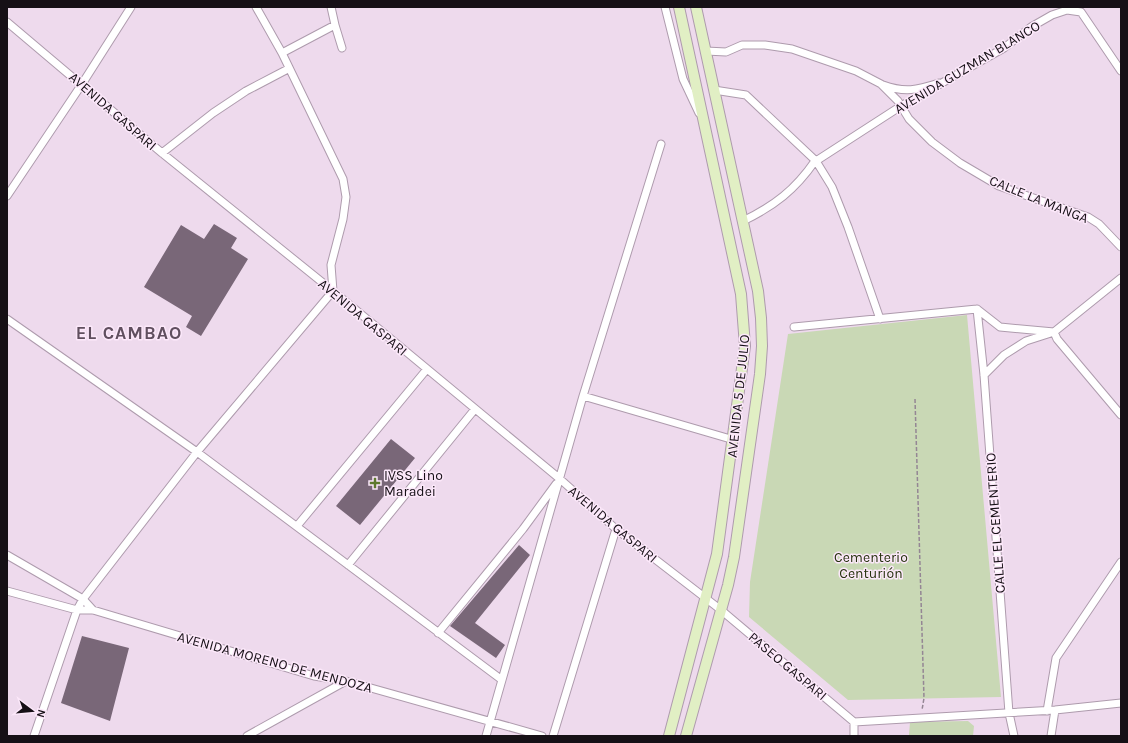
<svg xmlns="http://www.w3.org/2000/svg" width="1128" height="743" font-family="Karla,sans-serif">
<rect width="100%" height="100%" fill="#eedaed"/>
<path fill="#c9d8b5" d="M 967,315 L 1001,697 L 848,700 L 749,617 L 750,582 L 788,334 Z
M 968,721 L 974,726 L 973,736 L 909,735 L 910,722 Z"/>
<path fill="#796778" d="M 214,224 L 237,238 L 231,248 L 248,259 L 201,336 L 186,327 L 192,316 L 144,287 L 181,225 L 204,239 Z
M 391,439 L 415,458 L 360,525 L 336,506 Z
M 519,545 L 530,555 L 475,623 L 505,645 L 496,658 L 450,626 Z
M 82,636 L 129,648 L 110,721 L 61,703 Z"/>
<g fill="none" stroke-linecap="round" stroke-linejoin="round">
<defs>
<path id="street" d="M 665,7 L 683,79 L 699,113
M 7,22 L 162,153 L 333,291 L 560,479 L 616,529 L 721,610 L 854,722
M 335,25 L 342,48
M 706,51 L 726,52 L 742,45 L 765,45 L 792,49 L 856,71 L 881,84 L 898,101 L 909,119 L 932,142 L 960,163 L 999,186 L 1088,217 L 1099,224 L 1121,247
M 282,53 L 335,25 L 331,7
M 883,85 C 905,93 917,90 939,83
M 714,90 L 746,95 L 816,161 L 832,187 L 848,227 L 880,319
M 162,153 L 213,113 L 246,91 L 288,69
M 816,161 L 901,106 L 1004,48 L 1031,27 L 1052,15 L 1067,10 L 1081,12 L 1121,71
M 7,196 L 82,84 L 131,7
M 743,221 C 774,206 795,190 815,161
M 977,309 L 984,375 L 1009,713 L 1014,736
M 7,319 L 197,452 L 502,680
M 794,327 L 977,309 L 1000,327 L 1054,332 L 1057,339 L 1121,415
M 984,375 L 1004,355 L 1026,341 L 1054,332 L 1121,278
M 583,396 L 734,440
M 297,526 L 427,369
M 7,555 L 83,599 L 93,610
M 348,565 L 475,409
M 7,591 L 77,610 L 93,610 L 314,676 L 346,681 L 542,736
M 438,633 L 523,529 L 556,484
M 1047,711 L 1056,658 L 1121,562
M 854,722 L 1055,710 L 1121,703
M 34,736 L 77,610 L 83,599 L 197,452 L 333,291 L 331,265 L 343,219 L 346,197 L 343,179 L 282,53 L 256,7
M 247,736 L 346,681
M 486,736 L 583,396 L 661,144
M 553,736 L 616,529
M 854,736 L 854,722
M 1051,736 L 1055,710"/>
<path id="secondary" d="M 669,736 L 717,554 L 745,346 L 741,294 L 679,7
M 686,736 L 728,585 L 734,557 L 760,374 L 762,346 L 761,318 L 758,291 L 696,7"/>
</defs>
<use href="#street" stroke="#ae9bad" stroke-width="9"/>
<use href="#secondary" stroke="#ae9bad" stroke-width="12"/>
<path stroke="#948694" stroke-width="1.5" stroke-dasharray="4 2" stroke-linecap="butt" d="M 915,399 L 924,698 L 922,710"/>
<use href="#street" stroke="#fff" stroke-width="7"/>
<use href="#secondary" stroke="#e1efc4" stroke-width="10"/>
</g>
<path fill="#5e792d" stroke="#fce8fa" stroke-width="1.5" d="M373 477h4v4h4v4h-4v4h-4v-4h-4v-4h4z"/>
<g text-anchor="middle" stroke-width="3" stroke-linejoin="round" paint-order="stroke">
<g font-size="14" fill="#161016" stroke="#fce8fa">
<text transform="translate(967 67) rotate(-31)" y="5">AVENIDA GUZMAN BLANCO</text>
<text transform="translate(113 111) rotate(41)" y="5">AVENIDA GASPARI</text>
<text transform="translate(1039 199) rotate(22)" y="5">CALLE LA MANGA</text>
<text transform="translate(363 317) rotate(40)" y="5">AVENIDA GASPARI</text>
<text transform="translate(738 396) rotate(-84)" y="5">AVENIDA 5 DE JULIO</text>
<text transform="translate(995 523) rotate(-94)" y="5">CALLE EL CEMENTERIO</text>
<text transform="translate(613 524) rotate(40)" y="5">AVENIDA GASPARI</text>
<text transform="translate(275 662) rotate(15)" y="5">AVENIDA MORENO DE MENDOZA</text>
<text transform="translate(788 666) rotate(40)" y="5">PASEO GASPARI</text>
</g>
<g font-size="14" fill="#161016" stroke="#fce8fa" text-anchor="start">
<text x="384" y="480">IVSS Lino<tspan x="384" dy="16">Maradei</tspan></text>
</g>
<g font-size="14" fill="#25320d" stroke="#fce8fa">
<text x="871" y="562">Cementerio<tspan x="871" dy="16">Centurión</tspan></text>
</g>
<g font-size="18" font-weight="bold" letter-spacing="1" fill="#604f5f" stroke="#fce8fa">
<text x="129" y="339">EL CAMBAO</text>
</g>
</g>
<rect width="1128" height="743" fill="none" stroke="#161016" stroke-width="16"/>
<g transform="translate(32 711) rotate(106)" stroke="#fce8fa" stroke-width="3" paint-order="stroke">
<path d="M0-3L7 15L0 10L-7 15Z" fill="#161016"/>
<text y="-6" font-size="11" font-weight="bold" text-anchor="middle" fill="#161016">N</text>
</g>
</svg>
